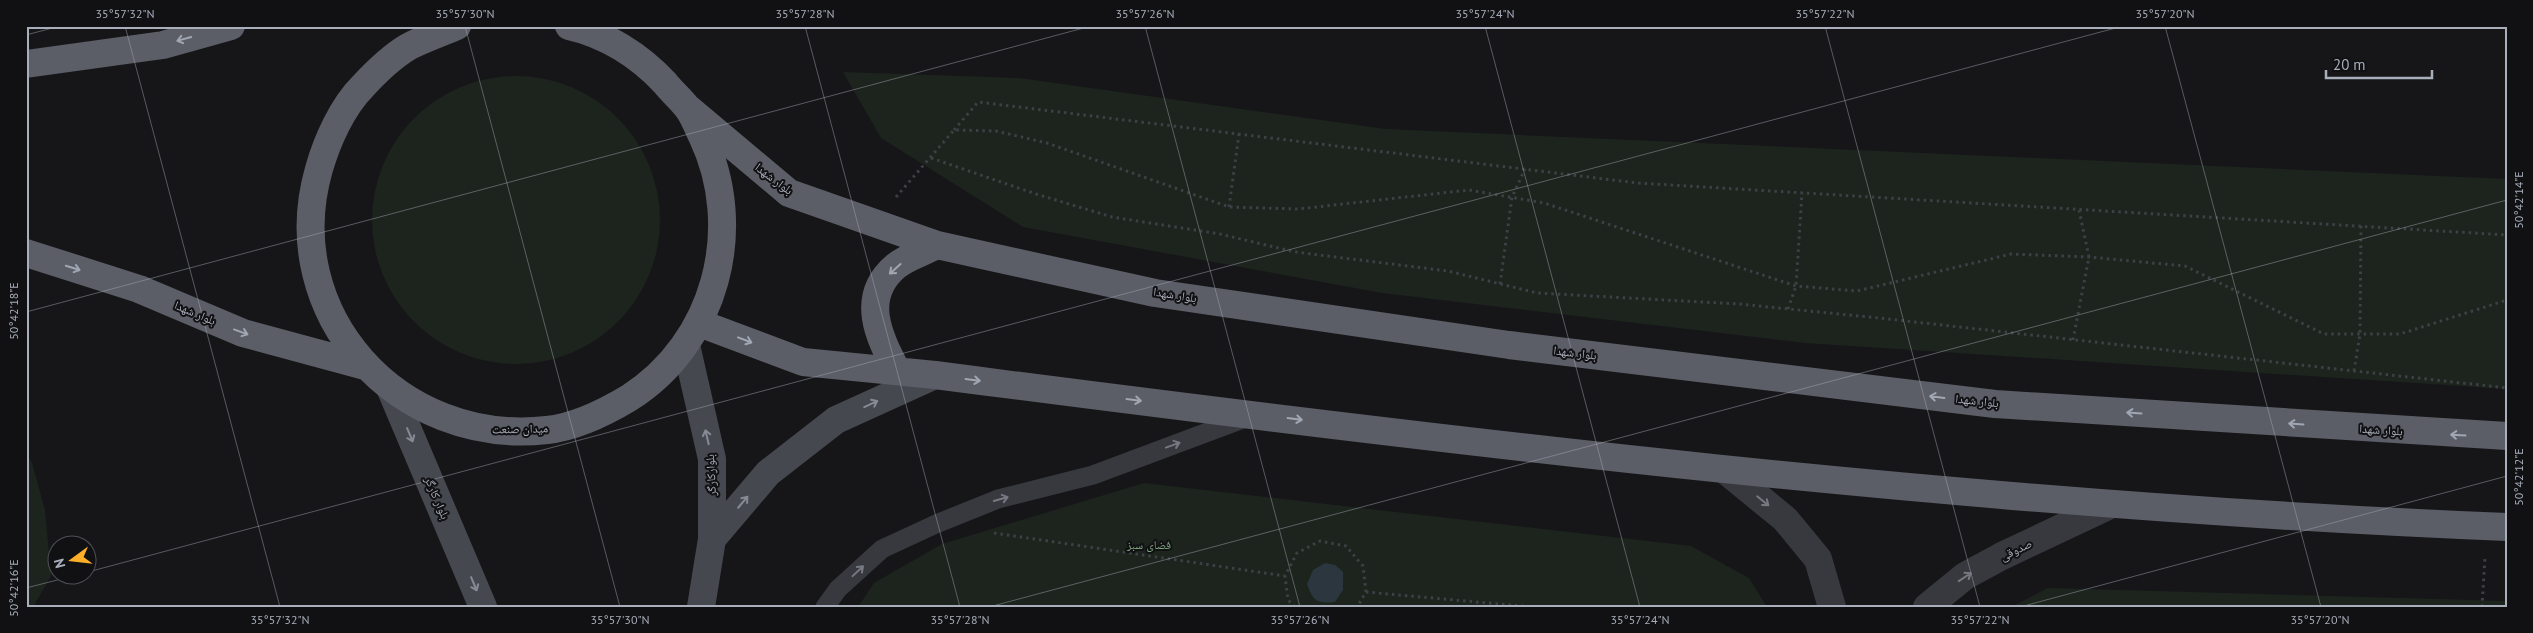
<svg xmlns="http://www.w3.org/2000/svg" width="2533" height="633" font-family="'PT Sans','Noto Naskh Arabic',sans-serif">
<rect width="100%" height="100%" fill="#161619"/>
<path fill="#1c241d" d="M 843,72 L 1019,78 L 1386,129 L 2507,179 L 2507,389 L 1805,343 L 1382,293 L 1023,227 L 881,138 Z
M372 220a144 144 0 1 1 288 0a144 144 0 1 1-288 0Z
M 26,453 L 32,463 L 45,510 L 51,576 L 33,607 L 26,607 Z
M 1144,483 L 1691,546 L 1749,578 L 1767,607 L 858,607 L 874,583 L 942,544 Z
M 2048,588 L 2507,601 L 2507,607 L 2011,607 Z"/>
<path fill="#2b363e" d="M 1325,563 L 1335,565 L 1343,572 L 1343,590 L 1335,602 C 1317,604 1313,601 1307,584 L 1313,570 Z"/>
<g fill="none" stroke-linecap="round" stroke-linejoin="round">
<path stroke="#3d4045" stroke-width="3" stroke-dasharray="2.5 4" stroke-linecap="butt" d="M 954,130 L 978,102 L 1637,183 L 2507,235
M 931,158 L 1036,194 L 1112,217 L 1220,234 L 1295,252 L 1448,271 L 1537,293 L 1739,304 L 1879,318 L 2507,388
M 896,197 L 954,130 L 996,131 L 1047,143 L 1229,207 L 1298,209 L 1469,190 L 1544,203 L 1796,286 L 1857,291 L 2011,254 L 2089,257 L 2185,266 L 2324,334 L 2400,334 L 2507,300
M 1229,207 L 1239,134
M 1500,284 L 1512,197 L 1525,169
M 1788,309 L 1796,286 L 1802,193
M 2073,340 L 2089,257 L 2079,210
M 2354,371 L 2360,334 L 2361,226
M 994,533 L 1285,576
M 1366,592 L 1532,607
M 1295,607 L 1288,600 L 1285,576 L 1297,553 L 1320,541 L 1346,546 L 1363,566 L 1366,592 L 1357,607
M 2482,607 L 2485,557"/>
<path stroke="#37393e" stroke-width="19" d="M 825,607 L 838,589 L 882,549 L 936,524 L 998,499 L 1093,475 L 1248,417"/>
<path stroke="#37393e" stroke-width="28" d="M 1725,470 L 1785,519 L 1818,559 L 1832,607
M 1927,607 L 1965,576 L 2002,556 L 2112,504"/>
<path stroke="#45484e" stroke-width="28" d="M 686,345 L 712,459 L 712,539 L 701,607
M 391,390 L 483,607
M 712,539 L 768,473 L 836,420 L 935,375"/>
<path stroke="#5b5e66" stroke-width="28" d="M 457,26 C 441,33 423,39 408,47 C 393,56 375,73 363,86 C 342,107 327,141 319,169 C 277,314 399,447 547,430 C 576,427 604,413 629,398 C 716,343 746,228 702,136 C 698,128 694,117 689,110 C 682,100 672,92 665,83 C 640,56 606,34 569,26
M 26,64 L 163,45 L 231,26
M 689,109 L 789,193 L 937,245 L 1155,293 L 1509,345 L 1995,404 L 2507,436
M 26,253 L 139,289 L 243,333 L 365,366
M 699,323 L 803,362 L 935,375 C 1457,443 1981,506 2507,527
M 897,371 C 879,337 859,297 896,266 C 907,257 924,252 937,245"/>
</g>
<defs><path id="oneway-shaft" d="M-6 0H5M1.5-3L5.5 0L1.5 3" fill="none" stroke-width="1.6" stroke-linecap="round" stroke-linejoin="round" transform="scale(1.25)"/></defs>
<g stroke="#a0a6b2">
<use href="#oneway-shaft" transform="translate(184 39) rotate(165)"/>
<use href="#oneway-shaft" transform="translate(73 268) rotate(17)"/>
<use href="#oneway-shaft" transform="translate(895 269) rotate(138)"/>
<use href="#oneway-shaft" transform="translate(241 332) rotate(20)"/>
<use href="#oneway-shaft" transform="translate(745 340) rotate(21)"/>
<use href="#oneway-shaft" transform="translate(973 380) rotate(7)"/>
<use href="#oneway-shaft" transform="translate(1937 397) rotate(-173)"/>
<use href="#oneway-shaft" transform="translate(1134 400) rotate(7)"/>
<use href="#oneway-shaft" transform="translate(2134 413) rotate(-176)"/>
<use href="#oneway-shaft" transform="translate(1295 419) rotate(7)"/>
<use href="#oneway-shaft" transform="translate(2296 424) rotate(-176)"/>
<use href="#oneway-shaft" transform="translate(2458 435) rotate(-177)"/>
</g>
<g stroke="#858a94">
<use href="#oneway-shaft" transform="translate(871 404) rotate(-25)"/>
<use href="#oneway-shaft" transform="translate(410 435) rotate(67)"/>
<use href="#oneway-shaft" transform="translate(707 437) rotate(-103)"/>
<use href="#oneway-shaft" transform="translate(743 502) rotate(-50)"/>
<use href="#oneway-shaft" transform="translate(474 584) rotate(67)"/>
</g>
<g stroke="#757982">
<use href="#oneway-shaft" transform="translate(1173 445) rotate(-20)"/>
<use href="#oneway-shaft" transform="translate(1001 499) rotate(-16)"/>
<use href="#oneway-shaft" transform="translate(1763 501) rotate(39)"/>
<use href="#oneway-shaft" transform="translate(858 571) rotate(-43)"/>
<use href="#oneway-shaft" transform="translate(1965 577) rotate(-34)"/>
</g>
<path fill="none" stroke="#a8aeba" stroke-width="1" stroke-opacity="0.45" d="M 125,26 L 280,607M 465,26 L 620,607M 805,26 L 960,607M 1145,26 L 1300,607M 1485,26 L 1640,607M 1825,26 L 1980,607M 2165,26 L 2321,607M 2505,26 L 2507,33M 26,35 L 60,26M 26,312 L 1091,26M 88,572 L 2123,26M 26,588 L 73,576M 989,607 L 2507,200M 2020,607 L 2507,476"/>
<g text-anchor="middle" stroke-width="4" stroke-linejoin="round" paint-order="stroke">
<g font-size="12" fill="#a8aeba" stroke="#111114">
<text transform="translate(774 179) rotate(37)" y="4">بلوار شهدا</text>
<text transform="translate(1175 295) rotate(9)" y="4">بلوار شهدا</text>
<text transform="translate(195 313) rotate(23)" y="4">بلوار شهدا</text>
<text transform="translate(1575 353) rotate(7)" y="4">بلوار شهدا</text>
<text transform="translate(1977 401) rotate(6)" y="4">بلوار شهدا</text>
<text transform="translate(520 429) rotate(-1)" y="4">میدان صنعت</text>
<text transform="translate(2381 430) rotate(4)" y="4">بلوار شهدا</text>
<text transform="translate(711 475) rotate(-93)" y="4">بلوارکارگر</text>
<text transform="translate(437 498) rotate(67)" y="4">بلوار کارگر</text>
<text transform="translate(2016 550) rotate(-26)" y="4">صدوقی</text>
</g>
<g font-size="12" fill="#7da67e" stroke="#111114">
<text x="1149" y="549">فضای سبز</text>
</g>
</g>
<rect width="2533" height="633" fill="none" stroke="#111114" stroke-width="55"/>
<g transform="translate(72 560) rotate(255)"><circle r="24" fill="#111114" stroke="#4d5056"/>
<path d="M0-4L9 19L0 12L-9 19Z" fill="#ffae28"/>
<text y="-8" font-size="14" font-weight="bold" text-anchor="middle" fill="#a8aeba">N</text>
</g>
<path d="M2326 70v8h106v-8" fill="none" stroke="#a8aeba" stroke-width="2.5"/>
<text x="2333" y="70" font-size="15" fill="#a8aeba" stroke="#111114" stroke-width="4" paint-order="stroke">20 m</text>
<rect x="28" y="28" width="2478" height="578" fill="none" stroke="#a8aeba" stroke-width="2"/>
<g font-size="12" text-anchor="middle" fill="#a8aeba">
<text x="125" y="18">35°57'32"N</text>
<text x="465" y="18">35°57'30"N</text>
<text x="805" y="18">35°57'28"N</text>
<text x="1145" y="18">35°57'26"N</text>
<text x="1485" y="18">35°57'24"N</text>
<text x="1825" y="18">35°57'22"N</text>
<text x="2165" y="18">35°57'20"N</text>
<text transform="translate(2519 200) rotate(-90)" y="4">50°42'14"E</text>
<text transform="translate(14 311) rotate(-90)" y="4">50°42'18"E</text>
<text transform="translate(2519 477) rotate(-90)" y="4">50°42'12"E</text>
<text transform="translate(14 588) rotate(-90)" y="4">50°42'16"E</text>
<text x="280" y="624">35°57'32"N</text>
<text x="620" y="624">35°57'30"N</text>
<text x="960" y="624">35°57'28"N</text>
<text x="1300" y="624">35°57'26"N</text>
<text x="1640" y="624">35°57'24"N</text>
<text x="1980" y="624">35°57'22"N</text>
<text x="2320" y="624">35°57'20"N</text>
</g>
</svg>
